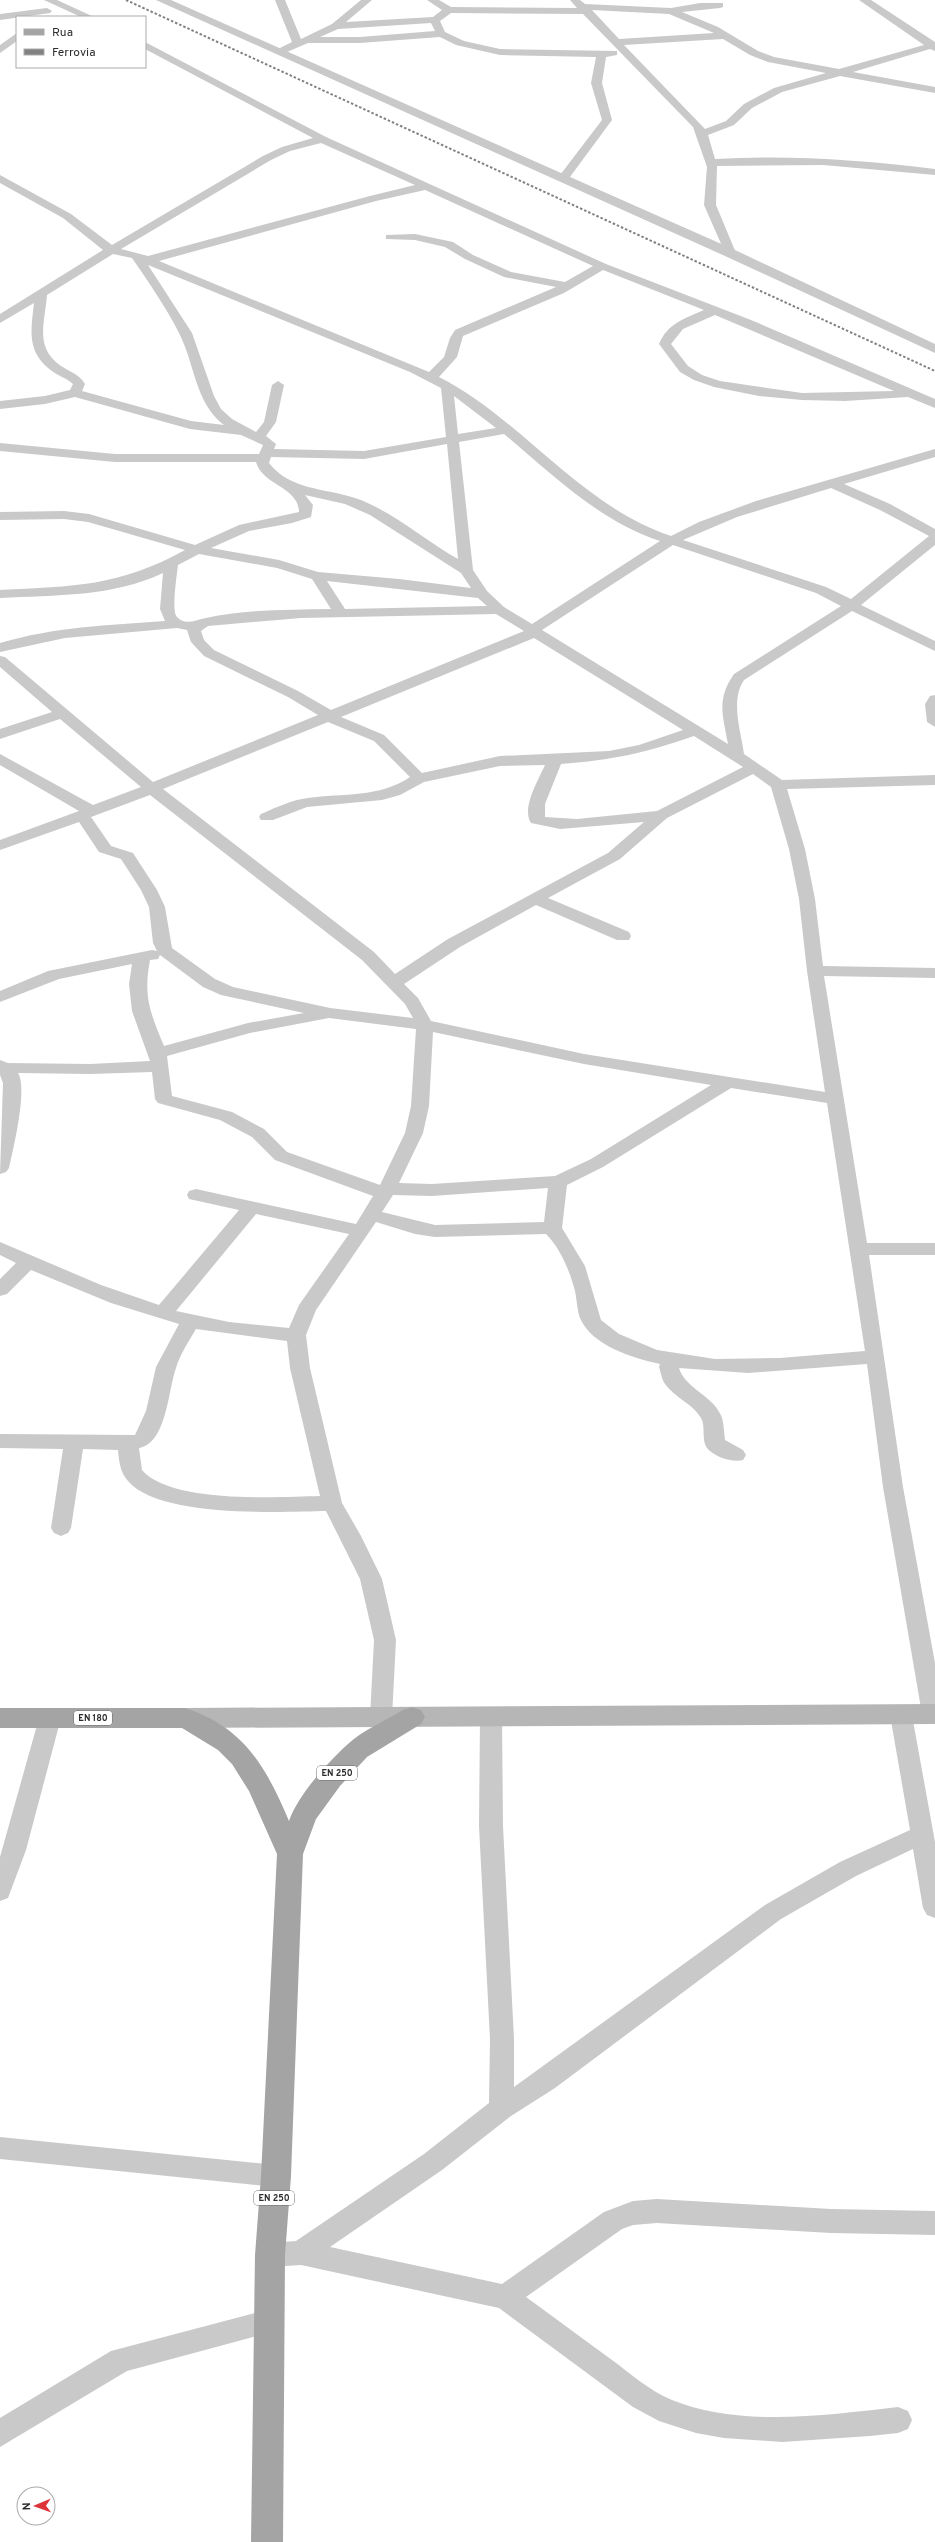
<svg xmlns="http://www.w3.org/2000/svg" width="935" height="2542" font-family="Overpass,sans-serif">
<rect width="100%" height="100%" fill="#fff"/>
<g fill="none" stroke-linecap="round" stroke-linejoin="round">
<path fill="#c9c9c9" fill-rule="evenodd" d="M 44,0 L 57,0 L 94,17 L 81,17 Z
M 275,0 L 285,0 L 301,39 L 332,24 L 361,0 L 372,0 L 346,22 L 433,17 L 442,10 L 427,0 L 439,0 L 451,7 L 577,8 L 570,0 L 580,0 L 585,4 L 671,8 L 700,3 L 723,3 L 723,7 L 720,8 L 682,12 L 718,27 L 758,51 L 774,57 L 839,69 L 924,45 L 859,0 L 871,0 L 935,42 L 935,51 L 930,49 L 853,72 L 935,87 L 935,93 L 840,76 L 782,92 L 752,108 L 734,125 L 708,135 L 715,159 C 789,155 862,160 935,169 L 935,175 L 823,165 L 717,166 L 716,205 L 736,253 L 730,256 L 726,255 L 704,205 L 707,167 L 693,127 L 583,14 L 451,13 L 440,21 L 445,32 L 464,41 L 500,49 L 617,51 L 617,55 L 606,57 L 602,83 L 612,120 L 567,181 L 563,182 L 557,179 L 602,120 L 591,83 L 596,57 L 500,55 L 456,45 L 440,37 L 360,43 L 308,43 L 280,55 L 275,52 L 276,50 L 292,42 ZM 592,10 L 669,14 L 714,33 L 619,39 ZM 431,23 L 435,31 L 360,37 L 320,37 L 338,29 ZM 723,39 L 750,55 L 768,62 L 826,73 L 774,88 L 744,104 L 726,121 L 705,129 L 624,45 Z
M 47,8 L 52,11 L 50,13 L 0,20 L 0,14 Z
M 17,33 L 17,41 L 0,53 L 0,45 Z
M 145,42 L 326,137 L 606,264 L 751,320 L 935,399 L 935,408 L 908,397 L 845,401 L 802,400 L 759,396 L 714,387 L 694,380 L 680,372 L 659,344 C 667,324 685,318 704,310 L 603,270 L 564,293 L 463,336 L 457,357 L 439,377 C 523,420 579,505 671,536 L 699,522 L 756,501 L 935,449 L 935,457 L 844,484 L 890,504 L 935,529 L 935,545 L 861,605 L 935,641 L 935,651 L 852,611 L 744,680 C 730,701 741,731 744,754 L 782,780 L 935,775 L 935,785 L 787,789 L 805,849 L 815,899 L 823,966 L 935,968 L 935,978 L 824,976 L 867,1243 L 935,1243 L 935,1255 L 869,1255 L 903,1487 L 935,1663 L 935,1722 L 925,1720 L 922,1714 L 883,1487 L 867,1364 L 748,1373 L 679,1368 C 685,1389 715,1396 722,1418 C 724,1425 724,1433 725,1440 L 743,1450 L 746,1455 L 743,1460 C 733,1463 714,1457 707,1448 C 701,1440 706,1426 701,1418 C 692,1403 675,1398 665,1384 C 662,1380 661,1373 659,1367 L 660,1364 C 633,1358 592,1346 580,1318 C 577,1310 577,1300 575,1291 C 570,1272 561,1249 546,1234 L 435,1237 L 415,1234 L 376,1222 L 316,1310 L 306,1335 L 310,1368 L 342,1503 L 361,1536 L 382,1579 L 396,1640 L 392,1717 L 389,1723 L 381,1726 L 373,1723 L 370,1717 L 374,1640 L 360,1579 L 326,1511 C 280,1512 159,1518 128,1481 C 120,1472 119,1461 118,1450 L 83,1449 L 71,1528 L 68,1533 L 61,1536 L 54,1533 L 51,1528 L 63,1449 L 0,1448 L 0,1434 L 135,1435 L 146,1411 L 156,1367 L 179,1324 L 111,1303 L 31,1270 L 7,1294 L 0,1296 L 0,1279 L 16,1263 L 0,1255 L 0,1242 L 101,1285 L 159,1305 L 239,1210 L 189,1199 L 187,1195 L 189,1191 L 196,1189 L 356,1224 L 373,1196 L 275,1160 L 252,1137 L 220,1120 L 158,1103 L 155,1099 L 152,1072 L 90,1074 L 18,1073 C 28,1088 13,1150 9,1168 L 6,1172 L 0,1174 L 3,1083 L 0,1075 L 0,1060 L 8,1063 L 90,1064 L 150,1061 L 132,1011 L 129,984 L 132,964 L 59,979 L 0,1002 L 0,991 L 48,971 L 152,950 L 157,951 L 153,943 L 149,907 L 141,890 L 121,859 L 99,852 L 79,822 L 0,850 L 0,840 L 79,811 L 0,765 L 0,754 L 93,805 L 141,787 L 60,719 L 0,739 L 0,729 L 52,712 L 0,667 L 0,656 L 5,657 L 153,782 L 318,715 L 288,697 L 204,656 L 191,642 L 187,630 L 177,628 L 65,638 L 0,652 L 0,643 C 54,627 109,625 165,621 L 160,609 L 163,573 C 113,597 55,595 0,598 L 0,590 C 74,586 118,587 185,550 L 88,522 L 64,519 L 0,520 L 0,512 L 64,511 L 89,514 L 195,545 L 239,525 L 299,512 C 299,487 262,485 256,462 L 115,462 L 0,451 L 0,443 L 115,454 L 259,454 L 263,445 L 241,435 L 190,429 L 75,397 L 45,404 L 0,409 L 0,401 L 45,396 L 70,390 L 73,384 C 67,378 58,376 52,371 C 26,352 31,330 34,303 L 0,323 L 0,314 L 103,250 L 63,218 L 0,183 L 0,175 L 71,214 L 112,245 L 263,156 L 282,147 L 313,138 L 145,49 ZM 321,143 L 415,185 L 370,196 L 148,256 L 121,249 L 271,160 L 290,151 ZM 425,190 L 593,266 L 565,282 L 511,272 L 473,255 L 453,242 L 415,234 L 386,235 L 386,239 L 415,240 L 445,247 L 465,259 L 504,277 L 556,287 L 455,330 L 450,338 L 444,357 L 429,372 L 159,261 L 376,201 ZM 113,254 L 132,258 C 149,283 166,307 179,333 C 195,364 195,403 224,425 L 191,421 L 82,391 L 85,384 C 79,374 70,372 61,366 C 34,347 45,323 47,295 ZM 148,265 L 410,372 L 441,388 L 446,437 L 364,451 L 274,449 L 276,444 L 266,436 L 276,422 L 284,385 L 278,381 L 272,385 L 264,422 L 256,432 L 232,419 L 221,409 L 214,396 L 192,333 ZM 715,315 L 894,391 L 802,393 L 720,381 L 702,375 L 688,366 L 671,344 L 683,329 ZM 454,396 L 496,428 L 458,434 ZM 504,434 C 553,475 599,521 660,541 L 532,624 L 504,607 L 487,591 L 473,570 L 459,442 ZM 447,444 L 458,559 C 426,541 389,509 355,498 C 324,488 290,490 269,463 L 271,457 L 364,459 ZM 831,488 L 880,510 L 929,536 L 851,599 L 826,587 L 683,540 L 737,517 ZM 305,495 L 345,504 L 370,515 L 461,573 L 471,588 L 399,579 L 318,572 L 279,560 L 211,548 L 249,531 L 292,523 L 311,517 L 313,505 ZM 673,545 L 816,593 L 841,606 L 734,674 C 716,700 723,715 728,744 L 542,630 ZM 199,554 L 277,568 L 312,579 L 331,609 C 290,610 246,609 206,618 C 196,620 185,626 177,617 C 171,610 177,575 178,565 ZM 327,581 L 478,598 L 487,606 L 345,609 ZM 496,614 L 524,631 L 331,710 L 298,691 L 214,650 L 204,640 L 201,631 L 208,626 L 301,618 ZM 534,638 L 683,730 L 639,745 L 609,751 L 500,756 L 422,773 L 384,735 L 341,717 ZM 328,722 L 374,741 L 410,777 C 379,798 343,793 308,798 C 292,800 277,807 261,814 L 259,817 L 261,820 L 273,820 L 307,807 L 382,800 L 400,795 L 424,782 L 500,766 L 545,765 C 539,779 521,808 531,823 L 560,829 L 644,822 L 608,853 L 448,939 L 395,974 L 374,952 L 163,789 ZM 694,736 L 743,767 L 657,811 L 577,819 L 545,817 L 545,804 L 561,764 C 613,760 645,753 694,736 ZM 753,774 L 771,787 L 789,849 L 799,899 L 807,971 L 825,1092 L 584,1054 L 431,1021 L 418,998 L 404,984 L 460,947 L 536,905 L 617,940 L 629,940 L 631,936 L 629,932 L 548,898 L 620,859 L 667,818 ZM 150,795 L 362,960 L 405,1004 L 413,1018 L 330,1008 L 233,987 L 215,979 L 172,948 L 165,907 L 157,890 L 133,853 L 111,846 L 91,817 ZM 160,955 L 203,987 L 221,995 L 304,1013 L 248,1023 L 164,1046 C 150,1012 143,997 150,960 L 158,959 ZM 329,1018 L 416,1029 L 411,1106 L 405,1133 L 380,1185 L 287,1152 L 264,1129 L 232,1112 L 172,1096 L 167,1056 L 250,1033 ZM 433,1032 L 584,1064 L 711,1085 L 591,1159 L 555,1176 L 432,1184 L 399,1183 L 423,1133 L 429,1106 ZM 731,1088 L 827,1103 L 865,1351 L 780,1358 L 715,1359 L 657,1350 L 619,1334 L 601,1320 L 585,1266 L 562,1228 L 567,1185 L 603,1167 ZM 548,1188 L 544,1222 L 435,1225 L 382,1212 L 393,1195 L 432,1196 ZM 256,1214 L 349,1234 L 299,1305 L 289,1328 L 229,1322 L 176,1311 ZM 196,1329 L 287,1341 L 290,1368 L 320,1496 C 278,1497 171,1504 142,1470 L 139,1448 C 167,1443 168,1390 176,1368 C 180,1354 189,1341 196,1329 Z
M 935,695 L 935,727 L 927,722 L 925,704 L 930,696 Z
M 901,1706 L 909,1709 L 912,1715 L 935,1842 L 935,1918 L 927,1915 L 923,1908 L 913,1849 L 856,1876 L 781,1919 L 555,2088 L 511,2116 L 442,2170 L 330,2247 L 502,2284 L 604,2212 L 633,2201 L 657,2199 L 831,2209 L 935,2211 L 935,2235 L 831,2233 L 657,2223 L 633,2225 L 622,2229 L 526,2297 C 555,2318 583,2339 612,2360 C 631,2374 650,2391 672,2400 C 742,2428 826,2415 898,2407 L 908,2411 L 912,2420 L 908,2429 L 898,2433 L 870,2436 L 782,2442 L 724,2438 L 696,2433 L 659,2421 L 633,2407 L 499,2308 L 301,2265 L 270,2267 L 261,2263 L 257,2255 L 261,2247 L 270,2243 L 296,2241 L 424,2154 L 489,2103 L 490,2039 L 479,1826 L 480,1718 L 483,1712 L 491,1709 L 499,1712 L 502,1718 L 503,1826 L 514,2039 L 514,2087 L 765,1905 L 840,1862 L 910,1830 L 890,1715 L 893,1709 Z
M 50,1709 L 58,1712 L 61,1718 L 26,1850 L 8,1898 L 0,1901 L 0,1857 L 39,1718 L 42,1712 Z
M 0,2137 L 276,2165 L 285,2168 L 289,2176 L 285,2184 L 276,2187 L 0,2159 Z
M 270,2309 L 279,2312 L 283,2321 L 279,2330 L 127,2371 L 0,2447 L 0,2418 L 111,2351 Z"/>
<path fill="#c9c9c9" fill-rule="evenodd" d="M 156,0 L 171,0 L 735,250 L 935,344 L 935,353 L 725,256 Z"/>
<path fill="#b6b6b6" fill-rule="evenodd" d="M 935,1704 L 935,1724 L 185,1728 L 176,1725 L 172,1718 L 176,1711 L 185,1708 Z"/>
<path fill="#a4a4a4" fill-rule="evenodd" d="M 412,1707 L 421,1710 L 425,1717 L 421,1724 L 367,1757 L 340,1786 L 316,1819 L 303,1854 L 291,2176 L 285,2255 L 283,2542 L 251,2542 L 255,2255 L 261,2176 L 277,1854 L 249,1791 L 232,1764 L 218,1750 L 182,1728 L 0,1728 L 0,1708 L 185,1708 C 244,1727 266,1767 289,1821 C 298,1795 328,1762 348,1744 C 363,1730 385,1721 403,1710 Z"/>
<path stroke="#818181" stroke-width="2" stroke-dasharray="2.5 2" stroke-linecap="butt" d="M 126,0 L 935,371"/>
</g>
<g text-anchor="middle" stroke-width="4" stroke-linejoin="round" paint-order="stroke">
<g fill="#fff" stroke="#6b6b6b" stroke-width="1">
<rect x="74" y="1711" width="38" height="14" rx="3"/>
<rect x="317" y="1766" width="40" height="14" rx="3"/>
<rect x="254" y="2191" width="40" height="14" rx="3"/>
</g>
<g font-size="9" font-weight="bold" fill="#2c2c2c">
<text x="93" y="1721">EN 180</text>
<text x="337" y="1776">EN 250</text>
<text x="274" y="2201">EN 250</text>
</g>
</g>
<rect x="16" y="16" width="130" height="52" fill="#ffffff" stroke="#ababab"/>
<rect x="24" y="29" width="20" height="6" fill="#a4a4a4" stroke="#ababab"/>
<text x="52" y="36" font-size="12" fill="#2c2c2c">Rua</text>
<rect x="24" y="49" width="20" height="6" fill="#818181" stroke="#ababab"/>
<text x="52" y="56" font-size="12" fill="#2c2c2c">Ferrovia</text>
<g transform="translate(36 2506) rotate(268)"><circle r="19" fill="#ffffff" stroke="#ababab"/>
<path d="M0-3L7 15L0 10L-7 15Z" fill="#dc3438"/>
<text y="-6" font-size="11" font-weight="bold" text-anchor="middle" fill="#2c2c2c">N</text>
</g>
</svg>
